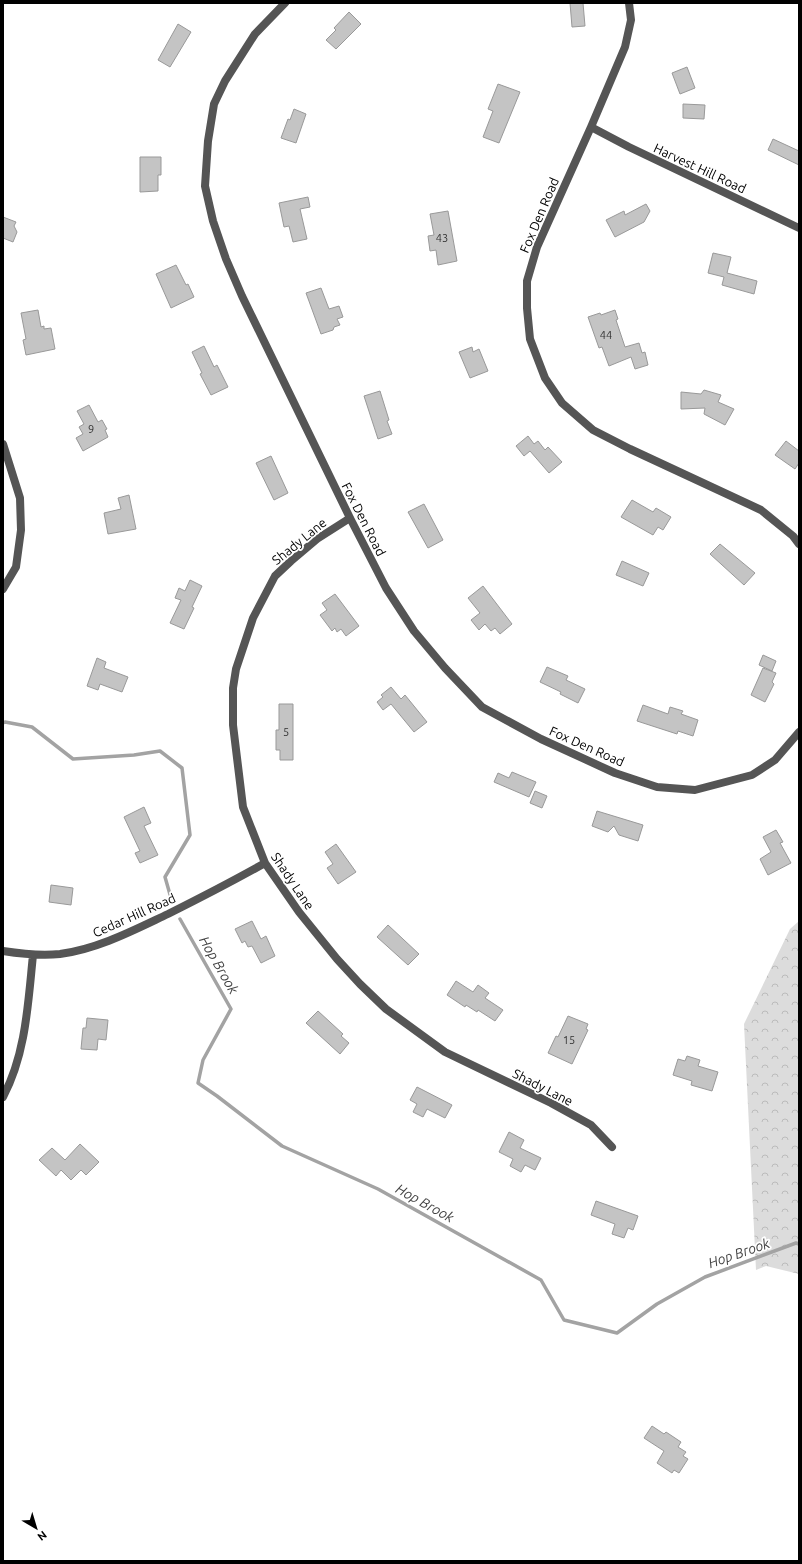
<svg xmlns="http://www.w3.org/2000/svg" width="802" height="1564" font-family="Ubuntu,sans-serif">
<defs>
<pattern id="park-crowns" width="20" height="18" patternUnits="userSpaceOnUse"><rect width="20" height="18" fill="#dcdcdc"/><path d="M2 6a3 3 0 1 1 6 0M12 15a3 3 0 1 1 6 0" fill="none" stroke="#bbb"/></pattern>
</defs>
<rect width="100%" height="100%" fill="#fff"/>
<path fill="url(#park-crowns)" d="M 799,921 L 799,1274 L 766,1266 L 756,1270 L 744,1024 L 790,929 Z"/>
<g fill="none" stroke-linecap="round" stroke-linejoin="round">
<path stroke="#a3a3a3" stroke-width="3.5" d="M 3,723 L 5,722 L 32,727 L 73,759 L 134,755 L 160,751 L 182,768 L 190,835 L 165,877 L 171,898
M 180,919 L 231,1009 L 203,1060 L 198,1083 L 217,1096 L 282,1146 L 378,1189 L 541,1280 L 564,1320 L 617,1333 L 657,1304 L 705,1277 L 796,1243 L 799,1244"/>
</g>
<path fill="#c4c4c4" stroke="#999" d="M 570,3 L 583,3 L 585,26 L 572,27 Z
M 349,12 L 361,24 L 336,49 L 326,40 L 336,30 L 334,28 Z
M 178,24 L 191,32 L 170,67 L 158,60 Z
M 687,67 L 695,88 L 680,94 L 672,73 Z
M 498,84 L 520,92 L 499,143 L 483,137 L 493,111 L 488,109 Z
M 683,104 L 705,105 L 704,119 L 683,118 Z
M 294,109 L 306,114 L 296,143 L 281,138 L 288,119 L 290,120 Z
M 773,139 L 799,151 L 799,165 L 768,150 Z
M 140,157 L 161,157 L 161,175 L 158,175 L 158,191 L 140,192 Z
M 308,197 L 310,207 L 300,209 L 307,239 L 293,242 L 289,226 L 284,227 L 279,203 Z
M 646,204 L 650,211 L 644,222 L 615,237 L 606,220 L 624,211 L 625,215 Z
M 448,211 L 457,261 L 438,265 L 436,250 L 430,251 L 428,236 L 434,235 L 430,214 Z
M 3,217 L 16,222 L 14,226 L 17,232 L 13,242 L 3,238 Z
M 713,253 L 731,257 L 727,273 L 757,281 L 754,294 L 722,285 L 724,277 L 708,273 Z
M 176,265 L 186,285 L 188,284 L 194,297 L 171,308 L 156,274 Z
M 321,288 L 329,309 L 339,306 L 343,317 L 337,319 L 340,325 L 334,327 L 333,330 L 321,334 L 306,293 Z
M 38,310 L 41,327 L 44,326 L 44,329 L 51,328 L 55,349 L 26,355 L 23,340 L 26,339 L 21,313 Z
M 615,310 L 618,319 L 616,320 L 625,347 L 639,343 L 642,353 L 645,352 L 648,365 L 635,369 L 631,357 L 609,366 L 602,347 L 599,348 L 588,317 L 600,313 L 601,315 Z
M 204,346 L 214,367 L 217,365 L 228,387 L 211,395 L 200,374 L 202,373 L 192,352 Z
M 472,347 L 473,352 L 479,349 L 488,371 L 470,378 L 459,352 Z
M 704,390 L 721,395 L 718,402 L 734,409 L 725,425 L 704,414 L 705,408 L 681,409 L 681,392 L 701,394 Z
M 380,391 L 389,420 L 387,421 L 392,434 L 378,439 L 364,396 Z
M 89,405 L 98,422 L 102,420 L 107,429 L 105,430 L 108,437 L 83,451 L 76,438 L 83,434 L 79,427 L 84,424 L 77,411 Z
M 528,436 L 534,444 L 538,441 L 545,450 L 548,447 L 562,462 L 549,473 L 530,451 L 524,456 L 516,446 Z
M 786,441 L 799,451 L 799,463 L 795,469 L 775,455 Z
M 271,456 L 288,493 L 274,500 L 256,463 Z
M 129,495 L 136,529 L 108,534 L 104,513 L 121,509 L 118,498 Z
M 632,500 L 653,512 L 656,508 L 671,517 L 663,530 L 658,527 L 653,535 L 621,517 Z
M 424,504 L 443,540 L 428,548 L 408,512 Z
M 720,544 L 755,573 L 744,585 L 710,554 Z
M 622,561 L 649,573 L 643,586 L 616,575 Z
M 190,580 L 202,586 L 192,607 L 194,608 L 184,629 L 170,623 L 181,600 L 175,598 L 179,588 L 185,591 Z
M 483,586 L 512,624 L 500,634 L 495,628 L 491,631 L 485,624 L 479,630 L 471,620 L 480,613 L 468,598 Z
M 335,594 L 359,626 L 346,636 L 341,629 L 337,632 L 335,628 L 332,631 L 320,615 L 327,610 L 322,603 Z
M 763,655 L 776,661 L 772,671 L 759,665 Z
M 97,658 L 106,662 L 104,668 L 128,677 L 122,692 L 100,684 L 98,690 L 87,686 Z
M 547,667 L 568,676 L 566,680 L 585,689 L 578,703 L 560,694 L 561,692 L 540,682 Z
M 763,668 L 776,673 L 772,682 L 774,684 L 765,702 L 751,695 Z
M 391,687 L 401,699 L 405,695 L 427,722 L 414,732 L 391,704 L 383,710 L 377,702 L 383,697 L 381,695 Z
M 279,704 L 293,704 L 293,760 L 280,760 L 280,750 L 276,750 L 276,730 L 279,730 Z
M 643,705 L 668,714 L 670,707 L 683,711 L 681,714 L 698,720 L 693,736 L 678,731 L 677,734 L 637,721 Z
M 512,772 L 536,782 L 529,797 L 494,782 L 498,773 L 509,778 Z
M 535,791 L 547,796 L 542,808 L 530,803 Z
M 144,807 L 151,823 L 144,826 L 158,855 L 140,863 L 135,853 L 140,851 L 124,817 Z
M 597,811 L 643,825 L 638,841 L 619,835 L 614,826 L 608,832 L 592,826 Z
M 776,830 L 783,842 L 780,843 L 791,863 L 768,875 L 760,859 L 771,852 L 763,837 Z
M 336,844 L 356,872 L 338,884 L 327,868 L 333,864 L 325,852 Z
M 51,885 L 73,888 L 71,905 L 49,902 Z
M 252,921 L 261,939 L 266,936 L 275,956 L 261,963 L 252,946 L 248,947 L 245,941 L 242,943 L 235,929 Z
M 388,925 L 419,954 L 408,965 L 377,937 Z
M 456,981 L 473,992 L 478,985 L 489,993 L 485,998 L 503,1010 L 495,1021 L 478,1010 L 477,1012 L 466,1005 L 465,1007 L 447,995 Z
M 318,1011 L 343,1034 L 341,1036 L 349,1043 L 340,1054 L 306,1023 Z
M 568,1016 L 588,1024 L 586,1029 L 588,1030 L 572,1064 L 548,1053 L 556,1036 L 558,1037 Z
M 87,1018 L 108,1020 L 106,1040 L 98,1039 L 97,1050 L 81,1049 L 83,1028 L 86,1028 Z
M 687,1056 L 700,1060 L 698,1066 L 718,1072 L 712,1091 L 691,1085 L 692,1081 L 673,1075 L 678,1059 L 685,1061 Z
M 417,1087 L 452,1105 L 445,1118 L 427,1109 L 423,1117 L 413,1112 L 417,1104 L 410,1100 Z
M 509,1132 L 524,1140 L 520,1148 L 541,1158 L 535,1170 L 525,1165 L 521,1172 L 510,1166 L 513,1159 L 499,1152 Z
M 80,1144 L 99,1162 L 86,1175 L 81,1170 L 71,1180 L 61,1170 L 56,1176 L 39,1160 L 52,1148 L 65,1160 Z
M 596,1201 L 638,1216 L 633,1230 L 628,1228 L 624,1238 L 612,1234 L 615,1224 L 591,1215 Z
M 652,1426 L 664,1434 L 666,1432 L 681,1442 L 678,1447 L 686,1452 L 683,1456 L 688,1459 L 679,1473 L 674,1470 L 672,1473 L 657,1463 L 664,1451 L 644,1438 Z"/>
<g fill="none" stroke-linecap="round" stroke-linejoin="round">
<path stroke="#555" stroke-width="8" d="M 285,3 L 255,34 L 225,81 L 214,104 L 208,141 L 205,186 L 213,221 L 226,259 L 242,296 L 350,518 L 386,588 L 414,631 L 445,668 L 482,707 L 541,739 L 615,773 L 657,787 L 695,790 L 752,775 L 775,760 L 799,732
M 629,3 L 631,20 L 625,47 L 591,127 L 537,247 L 527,281 L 527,308 L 530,339 L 545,378 L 562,403 L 593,430 L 630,449 L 761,510 L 793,536 L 799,544
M 591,127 L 629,147 L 799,228
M 3,444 L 20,498 L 21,530 L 16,567 L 3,589
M 350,518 L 317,539 L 291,561 L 275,576 L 253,618 L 236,669 L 233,688 L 233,725 L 243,807 L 265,863 L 299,912 L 337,959 L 360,984 L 386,1009 L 445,1052 L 551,1103 L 591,1125 L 612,1147
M 3,951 C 22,954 41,956 60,954 C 98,949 134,930 168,914 C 200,898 233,881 265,863
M 3,1097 C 26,1054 28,1003 33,955"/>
</g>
<g text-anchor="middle" stroke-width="3.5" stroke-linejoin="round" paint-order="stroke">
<g font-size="11" fill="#313131">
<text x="442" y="242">43</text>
<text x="606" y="339">44</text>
<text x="91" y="433">9</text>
<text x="286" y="736">5</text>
<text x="569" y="1044">15</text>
</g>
<g font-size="13" fill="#000" stroke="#fff">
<text transform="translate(700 168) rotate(25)" y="5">Harvest Hill Road</text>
<text transform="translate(539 215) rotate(-67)" y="5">Fox Den Road</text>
<text transform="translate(364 519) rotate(63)" y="5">Fox Den Road</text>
<text transform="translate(299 541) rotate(-39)" y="5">Shady Lane</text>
<text transform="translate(587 746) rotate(24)" y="5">Fox Den Road</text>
<text transform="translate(293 881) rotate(56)" y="5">Shady Lane</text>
<text transform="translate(134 915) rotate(-24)" y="5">Cedar Hill Road</text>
<text transform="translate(543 1087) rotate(27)" y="5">Shady Lane</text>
</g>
<g font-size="14" font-style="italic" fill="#444" stroke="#fff">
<text transform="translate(219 965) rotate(60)" y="5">Hop Brook</text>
<text transform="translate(425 1203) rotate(29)" y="5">Hop Brook</text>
<text transform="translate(739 1253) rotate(-19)" y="5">Hop Brook</text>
</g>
</g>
<rect width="802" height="1564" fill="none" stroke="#000000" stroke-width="8"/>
<g transform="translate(36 1528) rotate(142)" stroke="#ffffff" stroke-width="3" paint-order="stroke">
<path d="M0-3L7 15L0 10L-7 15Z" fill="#000000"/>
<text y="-6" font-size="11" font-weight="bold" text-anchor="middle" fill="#000000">N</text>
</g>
</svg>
